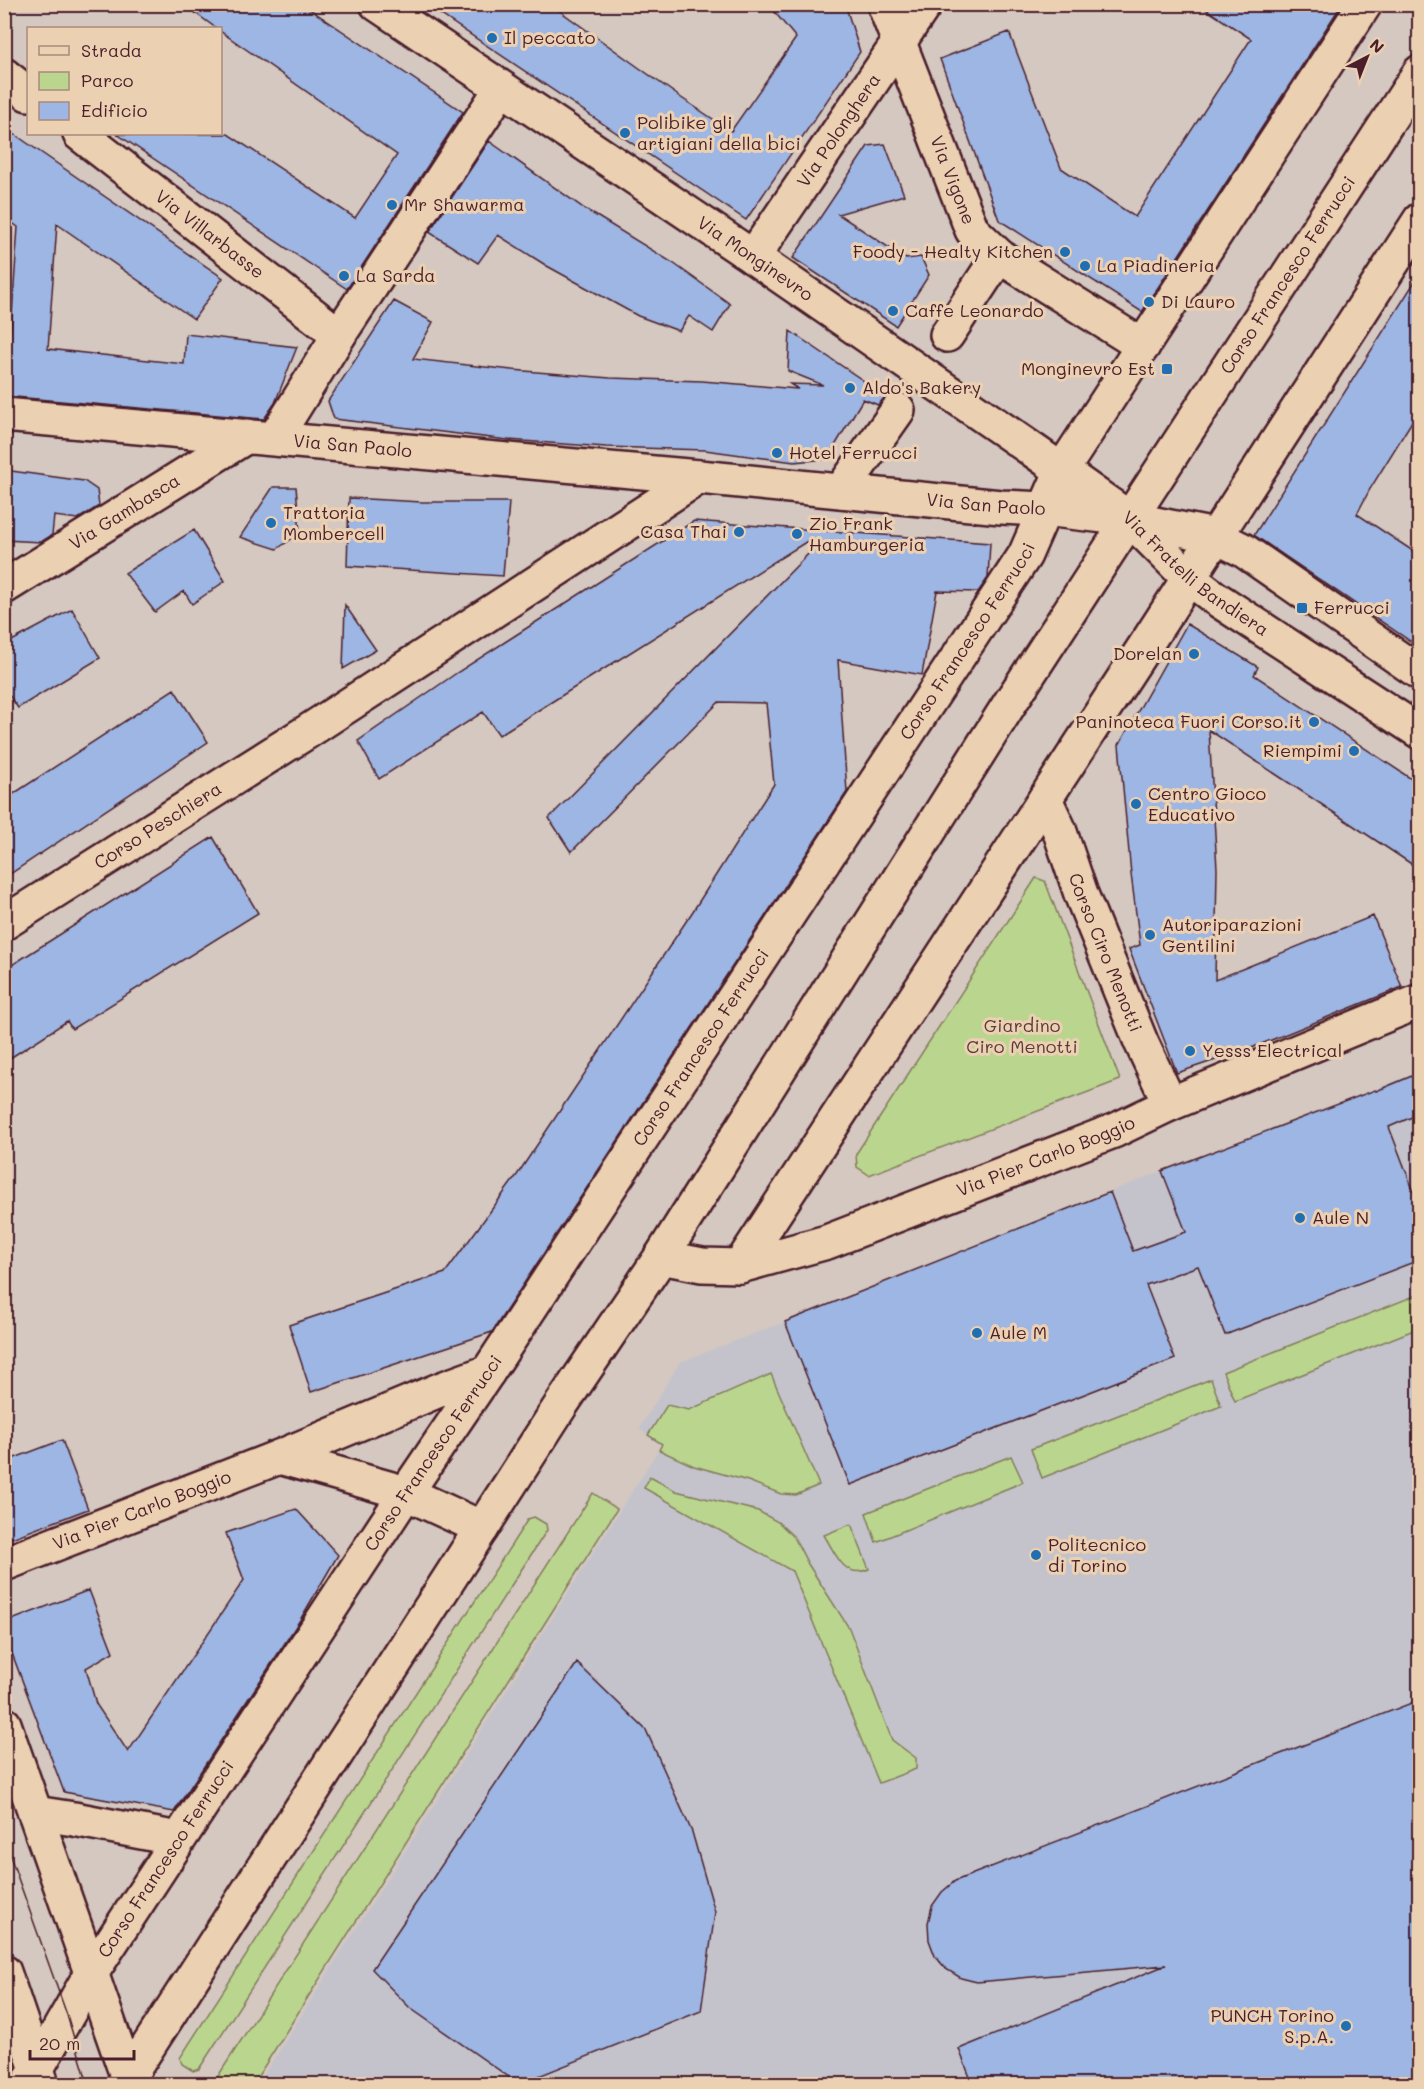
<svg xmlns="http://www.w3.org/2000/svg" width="1424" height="2089" font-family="Mali,sans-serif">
<rect width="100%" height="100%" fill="#d4c8c1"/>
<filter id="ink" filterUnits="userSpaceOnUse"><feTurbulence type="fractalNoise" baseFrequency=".0167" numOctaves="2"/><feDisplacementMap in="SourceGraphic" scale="12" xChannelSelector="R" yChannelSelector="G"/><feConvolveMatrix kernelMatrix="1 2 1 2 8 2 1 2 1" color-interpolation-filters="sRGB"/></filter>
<g filter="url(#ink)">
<path fill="#c4c3cb" d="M 1419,1072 L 1419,2084 L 258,2084 L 662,1444 L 639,1429 L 680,1362 L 785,1322 L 1162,1171 Z"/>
<path fill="#bad68e" stroke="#827a5c" stroke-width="1.5" d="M 1036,878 L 1045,881 L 1120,1080 L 869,1175 L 857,1167 L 856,1154 Z
M 1419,1294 L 1419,1328 L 1235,1401 L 1223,1372 Z
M 771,1374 L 819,1485 L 796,1495 L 781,1494 L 748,1481 L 694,1466 L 659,1450 L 662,1444 L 648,1435 L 667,1405 L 689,1410 Z
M 1211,1379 L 1221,1406 L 1042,1478 L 1031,1449 Z
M 1011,1456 L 1023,1482 L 876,1542 L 866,1513 Z
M 650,1477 L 676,1491 L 758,1511 L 778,1522 L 794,1537 L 808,1564 L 849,1628 L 892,1740 L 916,1758 L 916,1769 L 879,1783 L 792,1571 L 644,1488 Z
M 593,1493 L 617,1509 L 253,2084 L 213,2084 Z
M 534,1517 L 546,1524 L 547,1530 L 199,2069 L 193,2071 L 182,2064 L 180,2058 L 528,1519 Z
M 851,1524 L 869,1569 C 844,1580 836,1554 824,1535 Z"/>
<path fill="#9db6e3" stroke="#4a1f2b" stroke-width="1.5" d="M 183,4 L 302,4 L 463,112 L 347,289 L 117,134 L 228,134 L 355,218 L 397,155 L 240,45 L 220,31 L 220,28 L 216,28 Z
M 425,4 L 550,4 L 680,97 L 731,131 L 796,38 L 768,4 L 845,4 L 860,52 L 746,220 Z
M 1198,4 L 1342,4 L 1142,312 L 999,220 L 940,59 L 1009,32 L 1061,168 L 1135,217 L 1251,39 Z
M 4,127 L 223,278 L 194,319 L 57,224 L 48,349 L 184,364 L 186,334 L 297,347 L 275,403 L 264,419 L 4,396 L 4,342 L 10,343 L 18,227 L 4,217 Z
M 489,141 L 585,209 L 673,263 L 730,304 L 713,332 L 689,316 L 679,331 L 638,316 L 547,266 L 498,235 L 478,263 L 429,232 Z
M 885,144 L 904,195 L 838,214 L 906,259 L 921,257 L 929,275 L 896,326 L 793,258 L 868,146 Z
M 1419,275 L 1419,410 L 1370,489 L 1357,514 L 1419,555 L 1419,647 L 1254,535 Z
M 394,301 L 433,322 L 413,359 L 512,370 L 610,378 L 702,381 L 798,389 L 790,384 L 823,385 L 788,371 L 790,331 L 886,396 L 878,405 L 863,399 L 827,459 L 794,462 L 705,450 L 606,447 L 508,440 L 334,419 L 328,401 Z
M 4,470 L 84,481 L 97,490 L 99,506 L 78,519 L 54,516 L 52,535 L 41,542 L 4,540 Z
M 273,487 L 296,487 L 300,533 L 277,549 L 240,537 Z
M 349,498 L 422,502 L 509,502 L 503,576 L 347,566 Z
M 694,521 L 990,543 L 988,578 L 978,592 L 937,591 L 922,675 L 838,660 L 847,792 L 492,1332 L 311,1392 L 289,1325 L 445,1273 L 517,1175 L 693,911 L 774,784 L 766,703 L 719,702 L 571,852 L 549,818 L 815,547 L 809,540 L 499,735 L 483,712 L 379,779 L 358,741 L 458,672 Z
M 194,530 L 225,581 L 192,604 L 184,591 L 155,612 L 125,573 Z
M 345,605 L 376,650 L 343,669 Z
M 72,609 L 100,658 L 18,708 L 4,688 L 4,645 Z
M 1187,624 L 1258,667 L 1254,675 L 1419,784 L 1419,869 L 1209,730 L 1217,869 L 1215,980 L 1373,916 L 1402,987 L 1254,1047 L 1177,1073 L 1129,949 L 1140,945 L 1131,874 L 1119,745 Z
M 174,689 L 208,742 L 4,878 L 4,800 Z
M 213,837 L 258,913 L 72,1029 L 67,1021 L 4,1062 L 4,970 Z
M 1419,1073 L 1419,1114 L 1389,1127 L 1419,1205 L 1419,1260 L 1225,1335 L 1198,1266 L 1146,1285 L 1175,1359 L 850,1485 L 785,1322 L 1110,1192 L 1133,1251 L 1186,1232 L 1162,1171 L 1375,1090 L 1376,1091 Z
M 62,1440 L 88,1509 L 4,1541 L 4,1462 Z
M 296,1509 L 338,1555 L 300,1620 L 174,1812 L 64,1792 L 4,1632 L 4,1623 L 89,1590 L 113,1652 L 86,1668 L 96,1704 L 128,1752 L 244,1580 L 226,1533 Z
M 577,1663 L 646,1730 L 692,1832 L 715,1912 L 701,2011 L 519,2084 L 410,2008 L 372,1969 Z
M 1419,1700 L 1419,2085 L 973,2085 L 959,2049 L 1166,1965 L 977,1982 L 961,1978 L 946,1969 L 935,1956 L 929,1940 L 928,1923 L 932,1906 L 942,1892 L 955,1881 Z"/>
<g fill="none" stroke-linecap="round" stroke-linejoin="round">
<defs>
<g id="minor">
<path id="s1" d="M 377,4 L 753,257 L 1037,453 L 1130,519 L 1189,578 L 1215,598 L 1420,732"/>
<path id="s2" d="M 884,4 L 972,230 L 999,256 L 1143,346"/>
<path d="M 4,75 L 28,94"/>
<path id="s3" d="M 80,134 L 339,335"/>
<path id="s4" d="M 753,257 L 925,4"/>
<path d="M 947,335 L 999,256"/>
<path id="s5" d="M 4,415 L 699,477 L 1001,507 L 1044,509 L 1130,519 L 1215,536 L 1243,550 L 1420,673"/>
<path d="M 275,438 L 339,335 L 501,89"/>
<path d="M 841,491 L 898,410"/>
<path id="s6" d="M 4,587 L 247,436"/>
<path id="s7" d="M 1045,799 L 1059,829 L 1081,894 L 1141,1042 L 1170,1104"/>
<path id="s8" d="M 4,923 L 310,730 L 699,477"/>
<path id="s9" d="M 661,1257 L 702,1265 L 740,1266 L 827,1242 L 1116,1130 L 1170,1104 L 1420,1001"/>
<path d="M 740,1266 L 1143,649 L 1420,220"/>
<path d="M 279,1457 L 406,1493 L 482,1528"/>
<path id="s10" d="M 4,1564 L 279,1457 L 444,1388 L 488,1372"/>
<path d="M 4,1724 L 130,2084"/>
<path d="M 35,1813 L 74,1819 L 178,1839"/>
<path id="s11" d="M 28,2084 L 92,1972 L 406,1493 L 488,1372 L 1025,555 L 1062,470 L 1365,4"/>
</g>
<g id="major">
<path d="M 4,1972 L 42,2084"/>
<path id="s12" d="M 124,2084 L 561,1405 L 661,1257 L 1010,703 L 1420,72"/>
</g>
</defs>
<use href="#minor" stroke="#4a1f2b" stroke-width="38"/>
<use href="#major" stroke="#4a1f2b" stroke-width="38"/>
<use href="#minor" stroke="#ebd0b2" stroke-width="33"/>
<use href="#major" stroke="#ebd0b2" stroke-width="33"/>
<path stroke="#4a1f2b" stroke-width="1.5" d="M 4,1839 L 67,2015 L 88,2084"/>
</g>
</g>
<g fill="#1f6fb2" stroke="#ebd0b2" stroke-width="2">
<circle cx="492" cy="38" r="6"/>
<circle cx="625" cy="133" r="6"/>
<circle cx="392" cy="205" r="6"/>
<circle cx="1065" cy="252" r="6"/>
<circle cx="1085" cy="266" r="6"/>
<circle cx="344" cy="276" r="6"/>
<circle cx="1149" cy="302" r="6"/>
<circle cx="893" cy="311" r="6"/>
<rect x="1161" y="363" width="12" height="12" rx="3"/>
<circle cx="850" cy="388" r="6"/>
<circle cx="777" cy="453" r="6"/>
<circle cx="271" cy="523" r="6"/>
<circle cx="739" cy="532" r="6"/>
<circle cx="797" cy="534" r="6"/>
<rect x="1296" y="602" width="12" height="12" rx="3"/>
<circle cx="1194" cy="654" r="6"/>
<circle cx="1314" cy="722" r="6"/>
<circle cx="1354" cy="751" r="6"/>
<circle cx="1136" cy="804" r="6"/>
<circle cx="1150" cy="935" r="6"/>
<circle cx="1190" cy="1051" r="6"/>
<circle cx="1300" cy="1218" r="6"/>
<circle cx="977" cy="1333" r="6"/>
<circle cx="1036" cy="1555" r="6"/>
<circle cx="1346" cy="2026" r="6"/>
</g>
<g text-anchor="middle" stroke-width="6" stroke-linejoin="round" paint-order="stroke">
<g font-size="18" fill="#4a1f2b" stroke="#ebd0b2" text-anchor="start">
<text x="504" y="44">Il peccato</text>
<text x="637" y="129">Polibike gli<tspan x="637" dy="21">artigiani della bici</tspan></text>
<text x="404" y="211">Mr Shawarma</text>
<text x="1053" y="258" text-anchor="end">Foody - Healty Kitchen</text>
<text x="1097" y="272">La Piadineria</text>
<text x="356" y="282">La Sarda</text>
<text x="1161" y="308">Di Lauro</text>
<text x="905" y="317">Caffe Leonardo</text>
<text x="1155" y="375" text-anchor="end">Monginevro Est</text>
<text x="862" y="394">Aldo's Bakery</text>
<text x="789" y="459">Hotel Ferrucci</text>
<text x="283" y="519">Trattoria<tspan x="283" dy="21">Mombercell</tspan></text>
<text x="809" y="530">Zio Frank<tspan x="809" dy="21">Hamburgeria</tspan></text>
<text x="727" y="538" text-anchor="end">Casa Thai</text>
<text x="1314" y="614">Ferrucci</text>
<text x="1182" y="660" text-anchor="end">Dorelan</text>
<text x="1302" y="728" text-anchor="end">Paninoteca Fuori Corso.it</text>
<text x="1342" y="757" text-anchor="end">Riempimi</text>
<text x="1148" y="800">Centro Gioco<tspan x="1148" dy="21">Educativo</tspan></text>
<text x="1162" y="931">Autoriparazioni<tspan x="1162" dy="21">Gentilini</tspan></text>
<text x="1202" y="1057">Yesss Electrical</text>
<text x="1312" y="1224">Aule N</text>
<text x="989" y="1339">Aule M</text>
<text x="1048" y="1551">Politecnico<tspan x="1048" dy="21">di Torino</tspan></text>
<text x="1334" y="2022" text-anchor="end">PUNCH Torino<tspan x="1334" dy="21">S.p.A.</tspan></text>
</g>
<g font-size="18" fill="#4a1f2b" stroke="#ebd0b2">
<text dy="6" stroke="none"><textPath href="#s4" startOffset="153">Via Polonghera</textPath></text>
<text dy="6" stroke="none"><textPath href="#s2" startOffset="189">Via Vigone</textPath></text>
<text dy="6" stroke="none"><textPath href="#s3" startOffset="164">Via Villarbasse</textPath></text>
<text dy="6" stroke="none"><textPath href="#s1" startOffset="456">Via Monginevro</textPath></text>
<text dy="6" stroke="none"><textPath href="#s12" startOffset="2151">Corso Francesco Ferrucci</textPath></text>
<text dy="6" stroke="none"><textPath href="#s5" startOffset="350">Via San Paolo</textPath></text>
<text dy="6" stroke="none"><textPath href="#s5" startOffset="986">Via San Paolo</textPath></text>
<text dy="6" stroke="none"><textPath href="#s6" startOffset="142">Via Gambasca</textPath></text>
<text dy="6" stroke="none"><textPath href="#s1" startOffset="998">Via Fratelli Bandiera</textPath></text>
<text dy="6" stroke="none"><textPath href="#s11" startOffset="1722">Corso Francesco Ferrucci</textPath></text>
<text dy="6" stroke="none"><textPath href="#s8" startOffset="182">Corso Peschiera</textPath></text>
<text dy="6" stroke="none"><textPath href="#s7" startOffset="165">Corso Ciro Menotti</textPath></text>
<text dy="6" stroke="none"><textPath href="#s11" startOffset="1236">Corso Francesco Ferrucci</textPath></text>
<text dy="6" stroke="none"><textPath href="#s9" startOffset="405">Via Pier Carlo Boggio</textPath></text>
<text dy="6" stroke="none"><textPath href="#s11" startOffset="750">Corso Francesco Ferrucci</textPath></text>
<text dy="6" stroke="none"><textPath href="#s10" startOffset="148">Via Pier Carlo Boggio</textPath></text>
<text dy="6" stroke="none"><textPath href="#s11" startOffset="264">Corso Francesco Ferrucci</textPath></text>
</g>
<g font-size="18" fill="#5b3a3a" stroke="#ebd0b2">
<text x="1022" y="1032">Giardino<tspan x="1022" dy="21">Ciro Menotti</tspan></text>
</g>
</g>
<rect width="1424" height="2089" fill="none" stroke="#ebd0b2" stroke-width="24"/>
<rect x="12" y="12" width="1400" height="2065" fill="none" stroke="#4a1f2b" stroke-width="2" filter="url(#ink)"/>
<rect x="27" y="27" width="195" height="108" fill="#ebd0b2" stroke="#ab897c" stroke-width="1.5"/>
<rect x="39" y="46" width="30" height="9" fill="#ebd0b2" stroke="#ab897c" stroke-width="1.5"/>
<text x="81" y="57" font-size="18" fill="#4a1f2b">Strada</text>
<rect x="39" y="72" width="30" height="18" fill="#bad68e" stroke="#ab897c" stroke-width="1.5"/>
<text x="81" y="87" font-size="18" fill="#4a1f2b">Parco</text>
<rect x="39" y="102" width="30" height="18" fill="#9db6e3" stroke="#ab897c" stroke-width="1.5"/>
<text x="81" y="117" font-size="18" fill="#4a1f2b">Edificio</text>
<g transform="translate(1367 57) rotate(42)" stroke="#ebd0b2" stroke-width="4.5" paint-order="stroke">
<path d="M0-4.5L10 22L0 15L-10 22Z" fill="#4a1f2b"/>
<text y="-9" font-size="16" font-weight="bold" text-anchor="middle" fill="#4a1f2b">N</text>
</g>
<path d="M30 2050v9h104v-9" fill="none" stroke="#4a1f2b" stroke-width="3"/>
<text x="39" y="2050" font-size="18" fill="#4a1f2b" stroke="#ebd0b2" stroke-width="4.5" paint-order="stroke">20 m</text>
</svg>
